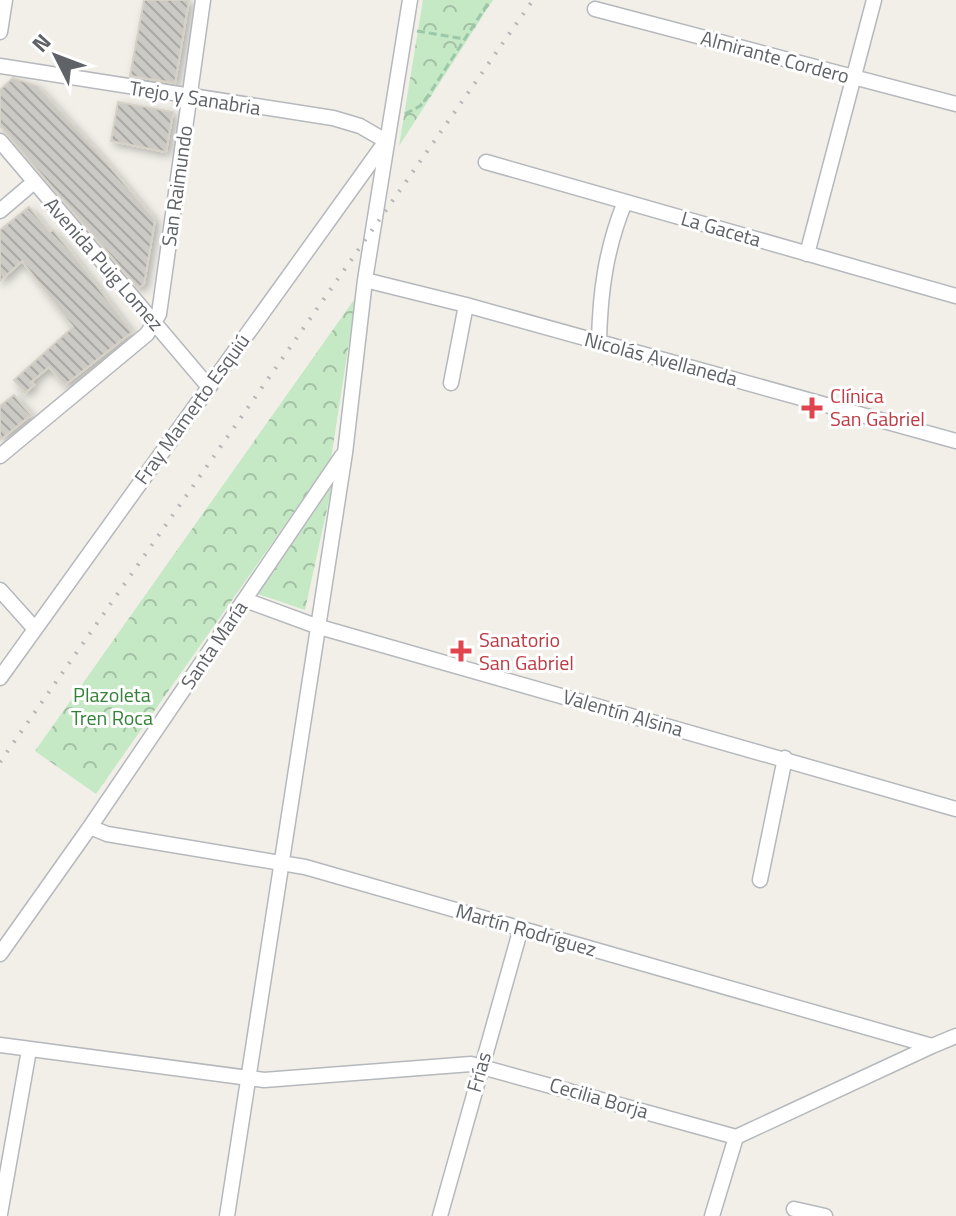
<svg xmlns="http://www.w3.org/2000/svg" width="956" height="1216" font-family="'Titillium Web',sans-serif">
<defs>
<pattern id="forest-crowns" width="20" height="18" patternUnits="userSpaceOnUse" patternTransform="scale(2)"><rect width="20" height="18" fill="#c5e8c5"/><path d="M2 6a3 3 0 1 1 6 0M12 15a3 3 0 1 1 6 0" fill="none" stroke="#a3c0a4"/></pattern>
<pattern id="building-back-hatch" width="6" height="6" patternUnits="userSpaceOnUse" patternTransform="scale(2)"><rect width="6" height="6" fill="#cccac5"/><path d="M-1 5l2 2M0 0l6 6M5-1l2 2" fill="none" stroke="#a9a8a4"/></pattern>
<filter id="shadow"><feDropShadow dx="3.5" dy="3.5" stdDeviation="4" flood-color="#0004"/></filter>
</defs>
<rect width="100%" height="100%" fill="#f1efe8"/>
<path fill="url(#forest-crowns)" d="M 423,0 L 493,0 L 399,146 Z
M 356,297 L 331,459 L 96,794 L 35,751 Z
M 332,486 L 305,610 L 258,594 Z"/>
<path fill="url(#building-back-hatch)" stroke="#d6d1c6" stroke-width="2" filter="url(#shadow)" d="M 144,0 L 189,0 L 175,83 L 130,76 Z
M 13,78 L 37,86 L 95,149 L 155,220 L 144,284 L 138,288 L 0,126 L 0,90 Z
M 118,102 L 173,112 L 166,152 L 111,141 Z
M 29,207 L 50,232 L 53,230 L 68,248 L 132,332 L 65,385 L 49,367 L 31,382 L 34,385 L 25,393 L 14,380 L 73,327 L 22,261 L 0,281 L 0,230 Z
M 14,395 L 31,415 L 0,440 L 0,406 Z"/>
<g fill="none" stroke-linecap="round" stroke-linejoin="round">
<defs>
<path id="minor" d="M 595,9 L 956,104
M 0,32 L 5,0
M 0,66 L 333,118 L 360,126 L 386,141 L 0,678
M 0,141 L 208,386
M 486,162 L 956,296
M 0,211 L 34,182
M 807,254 L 874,0
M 365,280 L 466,305 L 956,441
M 599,342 C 600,292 606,248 625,202
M 451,383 L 466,305
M 0,456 L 147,334 L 159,314 L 203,0
M 0,590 L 35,629
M 245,600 L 316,626 L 956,809
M 90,827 L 107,834 L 305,867 L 932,1046 L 956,1036
M 760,880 L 785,758
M 0,954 L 90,827 L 342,456
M 0,1045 L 264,1080 L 471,1064 L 736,1137 L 932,1046
M 794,1209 L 825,1216
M 0,1214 L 29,1050
M 227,1216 L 345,453 L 365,280 L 410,0
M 440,1216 L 521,928
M 712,1216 L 736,1137"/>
</defs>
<use href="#minor" stroke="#b5b8bc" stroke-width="17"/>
<path stroke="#9cc7a9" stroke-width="3" stroke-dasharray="8 4" stroke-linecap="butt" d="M 417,31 L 465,39
M 405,114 L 420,106 L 426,99 L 490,0"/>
<use href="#minor" stroke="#fff" stroke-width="14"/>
<path stroke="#b6b7b8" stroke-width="4" stroke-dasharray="2 10" stroke-linecap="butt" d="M 0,762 L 533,0"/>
</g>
<g fill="#e0444e" stroke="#fff" stroke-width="3">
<path d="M808 396h8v8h8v8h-8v8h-8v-8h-8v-8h8z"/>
<path d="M457 639h8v8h8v8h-8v8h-8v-8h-8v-8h8z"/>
</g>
<g text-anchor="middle" stroke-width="6" stroke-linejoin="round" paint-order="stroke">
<g font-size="20" fill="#5f6368" stroke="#fff">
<text transform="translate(775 57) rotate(15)" y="7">Almirante Cordero</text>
<text transform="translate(195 98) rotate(9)" y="7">Trejo y Sanabria</text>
<text transform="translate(177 186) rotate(-82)" y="7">San Raimundo</text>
<text transform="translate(721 229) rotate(16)" y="7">La Gaceta</text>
<text transform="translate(104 264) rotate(49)" y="7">Avenida Puig Lomez</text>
<text transform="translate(661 359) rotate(15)" y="7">Nicolás Avellaneda</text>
<text transform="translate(192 409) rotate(-54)" y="7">Fray Mamerto Esquiú</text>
<text transform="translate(214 645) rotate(-56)" y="7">Santa María</text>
<text transform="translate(623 713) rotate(16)" y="7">Valentín Alsina</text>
<text transform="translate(526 930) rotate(16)" y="7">Martín Rodríguez</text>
<text transform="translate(479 1072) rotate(-74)" y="7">Frías</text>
<text transform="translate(599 1098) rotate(16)" y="7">Cecilia Borja</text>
</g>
<g font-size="20" fill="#be3a42" stroke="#fff" text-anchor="start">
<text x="830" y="403">Clínica<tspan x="830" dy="23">San Gabriel</tspan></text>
<text x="479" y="647">Sanatorio<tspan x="479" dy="23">San Gabriel</tspan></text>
</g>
<g font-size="20" fill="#348238" stroke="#fff">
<text x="112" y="702">Plazoleta<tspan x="112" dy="23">Tren Roca</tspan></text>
</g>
</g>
<g transform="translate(56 56) rotate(312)" stroke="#ffffff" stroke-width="6" paint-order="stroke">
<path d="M0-6L14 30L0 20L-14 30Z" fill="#5f6368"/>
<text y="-12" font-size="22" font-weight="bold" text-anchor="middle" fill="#5f6368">N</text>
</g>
</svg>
